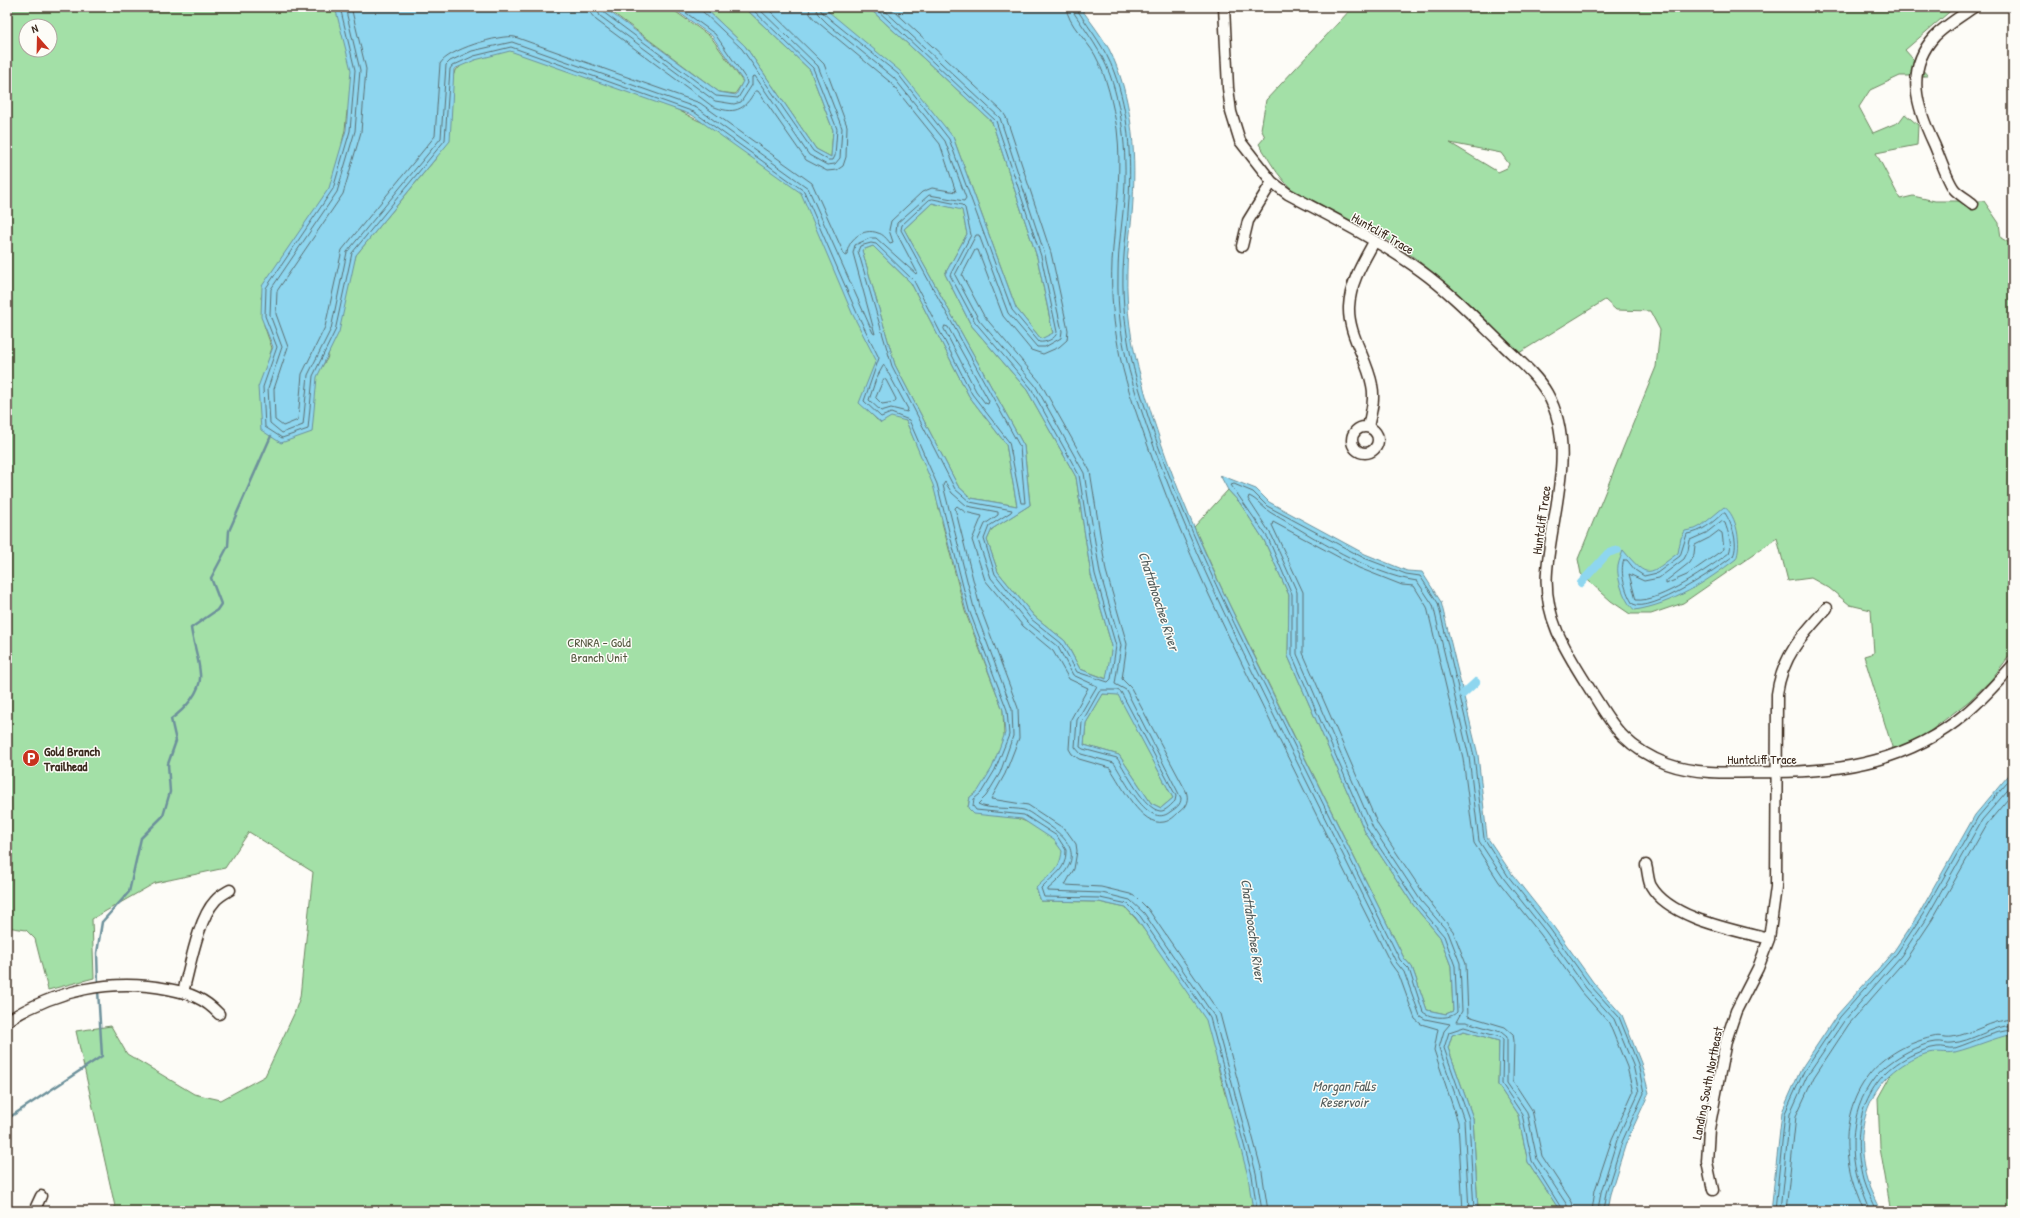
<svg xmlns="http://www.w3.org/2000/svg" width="2020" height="1218" font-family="'Patrick Hand',sans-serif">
<rect width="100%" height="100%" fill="#fdfcf7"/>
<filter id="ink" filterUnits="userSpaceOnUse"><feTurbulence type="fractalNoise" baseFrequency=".025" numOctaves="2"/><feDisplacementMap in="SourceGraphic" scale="8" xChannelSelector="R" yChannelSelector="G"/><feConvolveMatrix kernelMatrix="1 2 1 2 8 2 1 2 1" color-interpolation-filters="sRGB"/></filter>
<g filter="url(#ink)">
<path fill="#a3e0a7" stroke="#6f8562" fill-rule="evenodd" d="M 7,7 L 342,7 L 368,87 L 347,111 L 345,130 L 342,143 L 348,154 L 345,173 L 262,294 L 261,298 L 267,312 L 264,325 L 272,348 L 270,354 L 295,357 L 309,386 L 327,359 L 356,255 L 437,157 L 444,88 L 454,74 L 455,70 L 459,68 L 466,58 L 509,50 L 607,73 L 697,120 L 756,145 L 788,150 L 878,361 L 864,407 L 877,420 L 891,413 L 906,421 L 934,485 L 939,510 L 943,516 L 942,522 L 965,611 L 1003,710 L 1004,735 L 1007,742 L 988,785 L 970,797 L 968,807 C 1007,815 1037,818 1064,850 L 1061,871 L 1036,890 L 1041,901 L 1099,902 L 1126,908 L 1136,919 L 1211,1019 L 1219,1071 L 1225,1094 L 1232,1106 L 1251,1181 L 1255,1211 L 116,1211 L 76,1031 L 111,1026 L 127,1054 L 194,1094 L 221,1100 L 265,1076 L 294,1014 L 300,997 L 313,872 L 249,832 L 225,868 L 155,883 L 92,919 L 94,978 L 48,990 L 35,939 L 26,930 L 7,927 ZM 26,26 L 50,26 L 50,50 L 26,50 Z
M 605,7 L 669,7 L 711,37 L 743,82 L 735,94 L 719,92 Z
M 704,7 L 744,7 L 810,70 L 833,130 L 831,157 L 816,149 L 745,46 Z
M 823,7 L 868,7 L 992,122 L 1037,257 L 1053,334 L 1041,339 L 1016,308 L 953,137 Z
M 1353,7 L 1955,7 L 1905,50 L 1928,76 L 1900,76 L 1870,90 L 1859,107 L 1873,133 L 1899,122 L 1905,114 L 1918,125 L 1917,145 L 1876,153 L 1900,199 L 1913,196 L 1935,201 L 1984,201 L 1999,223 L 2001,238 L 2013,245 L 2013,651 L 1991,680 L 1969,701 L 1925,735 L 1893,750 L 1864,656 L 1874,653 L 1871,610 L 1850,605 L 1829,588 L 1811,578 L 1788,581 L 1777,538 L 1683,603 L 1651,614 L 1630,614 L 1611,601 L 1581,574 L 1578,559 L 1656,367 L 1660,330 L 1650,311 L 1616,310 L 1605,300 L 1519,353 C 1482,314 1441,276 1397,245 C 1363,222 1311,213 1284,181 C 1274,170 1267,156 1259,144 L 1265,137 L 1261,129 L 1266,100 ZM 1450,143 L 1501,153 L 1509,164 L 1507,168 L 1498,172 Z
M 932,203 L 962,209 L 967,234 L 945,274 L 971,325 L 1027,390 L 1076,477 L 1091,575 L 1112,646 L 1107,679 L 1080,669 L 1065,641 L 1034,616 L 998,572 L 987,540 L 992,529 L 1030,505 L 1024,446 L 904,229 Z
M 873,246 L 911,283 L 969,396 L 1006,444 L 1017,506 L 971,498 L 958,486 L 895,365 L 862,250 Z
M 1228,490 L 1240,503 L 1264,540 L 1289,595 L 1288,656 L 1365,832 L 1414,906 L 1440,937 L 1451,966 L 1453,1011 L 1446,1014 L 1427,1010 L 1412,967 L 1404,958 L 1227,600 L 1194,527 Z
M 1103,694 L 1118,694 L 1173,798 L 1161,808 L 1151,803 L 1119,755 L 1084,745 L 1086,723 Z
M 2013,1029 L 2013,1211 L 1891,1211 L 1880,1147 L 1878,1098 L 1898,1062 L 1968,1037 Z
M 1464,1031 L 1499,1041 L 1498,1085 L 1518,1115 L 1528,1162 L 1560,1211 L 1478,1211 L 1473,1118 L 1448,1048 L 1452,1035 Z"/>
<path fill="#8ed6ef" stroke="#6d919b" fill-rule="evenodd" d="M 335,7 L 603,7 L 719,92 L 736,95 L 743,81 L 712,36 L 671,7 L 704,7 L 745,46 L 816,149 L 831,157 L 833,130 L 810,70 L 744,7 L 823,7 L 900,71 L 953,137 L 1016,308 L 1041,339 L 1053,333 L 1037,257 L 992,122 L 868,7 L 1080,7 C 1090,21 1101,35 1109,49 C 1132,95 1136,150 1133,200 C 1132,224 1127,248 1127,272 C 1126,308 1131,344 1141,378 C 1170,486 1220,587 1269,686 C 1314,777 1359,867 1404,958 L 1412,967 L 1427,1010 L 1446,1014 L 1453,1011 L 1451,966 L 1440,937 L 1414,906 L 1365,832 L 1288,656 L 1289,595 L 1264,540 L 1240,503 L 1228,490 L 1220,475 L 1256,489 L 1269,502 L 1365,554 L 1407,571 L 1422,572 L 1441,602 L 1478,755 L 1487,837 L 1512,874 L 1553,926 L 1593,982 L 1622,1015 L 1641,1063 L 1649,1093 L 1626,1143 L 1610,1194 L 1607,1211 L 1560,1211 L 1528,1162 L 1518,1115 L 1498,1085 L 1499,1041 L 1464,1031 L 1452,1035 L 1448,1048 L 1473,1118 L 1478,1211 L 1253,1211 L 1248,1176 L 1206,1020 L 1136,918 L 1126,908 L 1099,902 L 1041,901 L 1036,888 C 1049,874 1060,872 1062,851 L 1054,840 L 1022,819 L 974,814 L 968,808 L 970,797 L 978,791 L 992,768 L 1005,733 L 1003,710 L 966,611 L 933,485 L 906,421 L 891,417 L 881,423 L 859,403 L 876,360 L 852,313 L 801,193 L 692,115 L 510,51 L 475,60 L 454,69 L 450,141 L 356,255 L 339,332 L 317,377 L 312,432 L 281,443 L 261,430 L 258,387 L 273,347 L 261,317 L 262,286 L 329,188 L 346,130 L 351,70 ZM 932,203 L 962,210 L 967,234 L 945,274 L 971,325 L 1027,390 L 1076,477 L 1091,575 L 1112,646 L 1106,679 L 1080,669 L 1065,641 L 1034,616 L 998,572 L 987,540 L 992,529 L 1030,505 L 1024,446 L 904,229 ZM 873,246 L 911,283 L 969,396 L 1006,444 L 1017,506 L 971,498 L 958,486 L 895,365 L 862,250 ZM 1103,694 L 1118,695 L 1173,798 L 1161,808 L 1151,803 L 1119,755 L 1084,745 L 1086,723 Z
M 1724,507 C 1737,514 1742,546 1736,559 C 1706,582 1673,604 1635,610 C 1625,604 1616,577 1618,566 C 1619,560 1622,555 1623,550 C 1649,581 1648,575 1678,553 L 1681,538 L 1685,531 L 1695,529 L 1701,526 Z
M 2013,770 L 2013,1034 C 1993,1038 1975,1047 1955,1052 C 1946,1054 1937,1050 1925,1054 C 1871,1073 1851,1126 1867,1180 C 1870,1191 1876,1201 1880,1211 L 1771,1211 L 1782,1112 L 1801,1069 L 1837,1015 L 1894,951 L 1920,912 L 1975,815 Z"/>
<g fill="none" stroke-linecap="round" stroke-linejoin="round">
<path stroke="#5c6f72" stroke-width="1" d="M 340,7 L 355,70 L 350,131 L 333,189 L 266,288 L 265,316 L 277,347 L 263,387 L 265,427 L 282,438 L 308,429 L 313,376 L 335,331 L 352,253 L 445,140 L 450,69 L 452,66 L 474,56 L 511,47 L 694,112 L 804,191 L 856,311 L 879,358 L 864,401 L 881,417 L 891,413 L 909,420 L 937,484 L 969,610 L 1007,710 L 1009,735 L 995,770 L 981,793 L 974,799 L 973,806 L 976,810 L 1024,815 L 1057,836 L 1066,850 C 1066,872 1054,874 1041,888 L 1044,897 L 1100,898 L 1128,904 L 1140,916 L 1210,1018 L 1252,1175 L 1257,1211
M 345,7 L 360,70 L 355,131 L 337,192 L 271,289 L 270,315 L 282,347 L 268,388 L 270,423 L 282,433 L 303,425 L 308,375 L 331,329 L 347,252 L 441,138 L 446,65 L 450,61 L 472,51 L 512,42 L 697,108 L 808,188 L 873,333 L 875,334 L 853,253 L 855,245 L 870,238 L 876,238 L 916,274 L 917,272 L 896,232 L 897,223 L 929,195 L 964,201 L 966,198 L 945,141 L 894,78 L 828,24 L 818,14 L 815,7
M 351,7 L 366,69 L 361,132 L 343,194 L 277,291 L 276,314 L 288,347 L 274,389 L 275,420 L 283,426 L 298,420 L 302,374 L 325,327 L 342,250 L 435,136 L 440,64 C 447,50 500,34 515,37 L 700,103 L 812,183 L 845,256 L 847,255 C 847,240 863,227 878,233 C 883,234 887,239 890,243 L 893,242 L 889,230 L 891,221 L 922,192 L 932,188 L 956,192 L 940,144 L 890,82 L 815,20 L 810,14 L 809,7
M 590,7 L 591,14 L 596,20 L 712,106 C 734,115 744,111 755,91 L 758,91 L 806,160 L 827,171 L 837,170 L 843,166 L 846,157 L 847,126 L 824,64 L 766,7
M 596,7 L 600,16 L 715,101 L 734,104 L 741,102 L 752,85 L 752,77 L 755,76 L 809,155 L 827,165 L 835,164 L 840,158 L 842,128 L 818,66 L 757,7
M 601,7 L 603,12 L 716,96 L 738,98 L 747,83 L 746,79 L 715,34 L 678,7
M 701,7 L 702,11 L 742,49 L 813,151 L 828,160 L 833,160 L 835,156 L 837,129 L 813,68 L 750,7
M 820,7 L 821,11 L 831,20 L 898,74 L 949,139 L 1012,310 L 1039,342 C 1045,343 1056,339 1057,332 L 1041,256 L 996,121 L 874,7
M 881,7 L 1000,118 L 1045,255 L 1062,331 L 1061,338 L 1045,347 L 1037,347 L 1008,313 L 979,235 L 976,235 L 955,275 L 979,320 L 1035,385 L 1084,473 L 1100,573 L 1121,645 L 1115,684 L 1126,690 L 1181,798 C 1181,805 1176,808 1170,812 C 1148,830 1124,778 1114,763 L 1081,754 L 1075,747 L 1077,720 L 1097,686 L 1073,675 L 1058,647 L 1027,622 L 991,578 L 978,540 L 985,524 L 998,515 L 998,512 L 967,506 L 952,493 L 945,482 L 943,485 L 974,608 L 1012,709 L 1013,736 L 1000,773 L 986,796 L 978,804 C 988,810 1011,807 1024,810 C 1031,812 1038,819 1045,823 C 1079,845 1080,863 1048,889 L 1048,891 L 1102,893 L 1130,900 L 1144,913 L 1214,1016 L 1256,1173 L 1262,1211
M 890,7 L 1002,111 L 1006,117 L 1051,253 L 1068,330 L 1067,340 L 1059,347 L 1043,354 L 1031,350 L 1003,316 L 978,250 L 975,250 L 962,275 L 984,316 L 1040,382 L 1090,471 L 1106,571 L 1127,644 L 1122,679 L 1131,688 L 1186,791 C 1189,799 1187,806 1179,812 C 1175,816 1170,821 1164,822 C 1141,827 1121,784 1110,768 L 1079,759 L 1072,754 L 1069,749 L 1071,719 L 1088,688 L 1069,679 L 1053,651 L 1023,626 L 985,580 L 972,540 L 982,516 L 965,512 L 957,506 L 955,508 L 980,607 L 1018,708 L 1019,738 L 1005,774 L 991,799 L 1028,805 L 1066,830 L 1076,844 L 1077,851 L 1074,869 L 1065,885 L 1101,887 L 1130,894 L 1136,897 L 1148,909 L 1220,1014 L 1262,1172 L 1268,1211
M 1066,7 C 1068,25 1087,40 1095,55 C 1107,77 1113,105 1117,129 C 1122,169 1116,208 1113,248 C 1110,281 1112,314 1118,346 C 1123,376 1134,406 1144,435 C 1172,517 1208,595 1246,672 C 1294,770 1342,867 1391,964 L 1399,975 L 1415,1019 L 1421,1024 L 1438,1029 L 1434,1050 L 1458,1122 L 1463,1211
M 1072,7 L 1074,13 C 1087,33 1102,52 1110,75 C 1124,115 1127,159 1124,201 C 1122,225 1118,249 1118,273 C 1117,310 1122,348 1133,384 C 1168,499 1220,606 1273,714 C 1314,796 1355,879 1396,962 L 1404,972 L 1420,1016 L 1425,1019 L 1450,1024 L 1444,1031 L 1439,1048 L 1464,1120 L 1469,1211
M 1077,7 L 1078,11 C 1091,31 1106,49 1114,72 C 1129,112 1131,156 1129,199 C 1128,222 1124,246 1123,270 C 1122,307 1127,346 1137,381 C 1170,493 1221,598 1273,702 C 1315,788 1358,874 1400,960 L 1409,969 L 1423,1012 C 1430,1018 1450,1020 1457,1012 L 1455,966 L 1444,936 L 1417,904 L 1368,830 L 1292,655 L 1292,594 L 1268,538 L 1231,485 L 1234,484 L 1253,492 L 1267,506 L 1364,558 L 1406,574 L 1420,576 L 1438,603 L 1474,756 L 1484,838 L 1508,876 L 1550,929 L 1590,985 L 1619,1017 L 1638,1064 L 1644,1093 L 1622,1142 L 1606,1193 L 1603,1211
M 933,199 L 962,205 L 965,208 L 971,235 L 950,275 L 975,322 L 1031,388 L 1079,475 L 1095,574 L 1116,646 L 1111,679 L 1108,682 L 1077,672 L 1061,643 L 1031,619 L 995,574 L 984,539 L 989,526 L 1011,512 L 1012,510 L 970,502 L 955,489 L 892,366 L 858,251 L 860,246 L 871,243 L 876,244 L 914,281 L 972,394 L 1009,442 L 1021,503 L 1025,503 L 1020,447 L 901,230 L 902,225 L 929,200 Z
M 945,326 L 948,327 L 989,401 L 988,404 L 985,403 L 976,391 L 944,329 Z
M 884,365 L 908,409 L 907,412 L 891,408 L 881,411 L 869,400 L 876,379 Z
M 884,379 L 886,380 L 896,399 L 895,402 L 882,404 L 876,398 Z
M 1723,513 L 1725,513 C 1732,524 1739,544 1733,556 C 1718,568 1651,614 1633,604 C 1626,594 1619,572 1624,560 L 1627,560 L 1635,570 L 1644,576 L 1657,573 L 1680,556 L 1687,534 C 1702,532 1712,523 1723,513 Z
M 1722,521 L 1725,523 C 1728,532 1733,545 1729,553 C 1710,567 1660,603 1636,600 L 1629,574 L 1644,581 L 1659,578 L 1684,559 L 1688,551 L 1690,540 L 1706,533 Z
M 1719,531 L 1722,533 L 1724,549 L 1687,575 L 1666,584 L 1666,581 L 1689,563 L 1694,554 L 1695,545 L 1709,538 Z
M 1102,690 L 1117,690 L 1121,692 L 1176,796 L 1175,801 C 1172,804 1165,812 1160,811 C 1144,809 1126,771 1117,758 L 1083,749 L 1080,747 L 1082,722 L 1099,692 Z
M 1474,1211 L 1469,1119 L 1444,1048 L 1449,1032 L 1464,1027 L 1500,1037 L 1503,1039 L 1502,1084 L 1522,1114 L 1532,1161 L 1563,1211
M 1568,1211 L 1567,1205 L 1537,1159 L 1527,1112 L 1507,1083 L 1507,1037 L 1501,1032 L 1466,1022 L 1456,1022 L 1462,1011 L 1460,963 L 1448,932 L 1421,901 L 1373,828 L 1297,654 L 1297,592 L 1272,536 L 1248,499 L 1249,496 C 1257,499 1265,510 1273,514 C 1316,538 1368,574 1417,581 L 1433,605 L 1469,757 L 1479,841 L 1504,879 L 1546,932 L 1586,988 L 1614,1019 L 1633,1065 L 1639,1092 L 1617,1140 L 1601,1192 L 1598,1211
M 1574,1211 L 1572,1202 L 1542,1156 L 1532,1110 L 1513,1081 L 1514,1041 L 1513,1034 L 1505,1027 L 1468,1016 L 1466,964 L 1453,931 L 1426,897 L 1378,825 L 1303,653 L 1303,592 L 1272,525 L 1273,522 L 1359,568 L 1402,585 L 1414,586 L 1427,607 L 1463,758 L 1474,843 L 1499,882 L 1541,935 L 1581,991 L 1609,1023 L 1627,1067 L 1633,1092 L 1612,1139 L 1595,1190 L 1592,1211
M 1775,1211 L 1785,1113 L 1804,1071 L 1840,1017 L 1897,953 L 1923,914 L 1978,817 L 2013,776
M 1780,1211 L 1790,1114 L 1808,1074 L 1844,1021 L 1901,956 L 1927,917 L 1982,820 L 2013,784
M 1786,1211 L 1796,1116 L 1814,1077 L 1849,1024 L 1906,959 L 1932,920 L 1987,824 L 2013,793
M 1864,1211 C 1857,1194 1850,1177 1848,1159 C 1840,1098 1874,1050 1933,1037 C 1940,1035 1945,1038 1952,1037 C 1973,1034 1991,1020 2013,1019
M 1870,1211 C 1866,1202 1862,1192 1859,1183 C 1845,1139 1855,1086 1894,1060 C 1907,1051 1922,1044 1936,1042 C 1942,1041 1947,1044 1952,1043 C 1971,1042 1992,1026 2013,1025
M 1876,1211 C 1872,1201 1866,1191 1863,1180 C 1850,1129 1863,1077 1914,1054 C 1921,1051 1929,1048 1937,1047 C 1943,1046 1949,1049 1955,1048 C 1974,1042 1993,1031 2013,1030"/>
<path stroke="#6d919b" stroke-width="2.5" d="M 98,985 L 97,953 L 102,922 L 129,892 L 141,838 L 163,816 L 170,792 L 168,764 L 176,741 L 171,719 C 184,710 202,691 200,674 C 199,658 193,643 191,628 L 217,610 L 221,604 L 211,578 L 228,546 L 229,531 L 271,436
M 7,1119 L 102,1056 L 98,990"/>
<path stroke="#8ed6ef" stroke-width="8" d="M 1581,583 L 1608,553 L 1618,550
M 1463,694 L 1476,682"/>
<defs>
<path id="minor" d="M 1224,7 L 1228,88 L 1231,112 L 1240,141 L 1272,182 L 1288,194 C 1333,218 1380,241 1421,271 C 1450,292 1475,318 1501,343 C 1517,359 1536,374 1547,393 C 1578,447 1551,513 1547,571 C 1543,618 1567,653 1591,691 C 1601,706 1610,724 1624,737 C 1635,748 1652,758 1667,764 C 1700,776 1740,772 1774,772 C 1844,772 1911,760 1965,714 C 1983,699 1998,682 2013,665
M 1973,204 C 1967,199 1958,194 1954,189 C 1947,180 1939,155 1934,144 C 1917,108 1904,70 1935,36 C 1946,25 1961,16 1974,7
M 1242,246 L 1248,221 L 1272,182
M1352 440a13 13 0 1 1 26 0a13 13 0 1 1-26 0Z
M 1368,427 C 1371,413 1375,399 1372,385 C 1367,358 1348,335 1349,307 C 1350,283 1363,262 1374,242
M 1646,865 C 1648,872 1648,881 1651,886 C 1670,919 1735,930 1769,939
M 183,992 C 190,967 198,919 215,901 C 219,896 225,893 230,890
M 7,1021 C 55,990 112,978 168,989 C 189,993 204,998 219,1014
M 1713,1190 L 1707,1162 L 1709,1129 L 1726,1041 L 1736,1011 L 1758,968 L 1769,939 L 1776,887 L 1777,694 C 1782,657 1802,635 1827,608
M 34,1211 L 41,1196"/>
</defs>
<use href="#minor" stroke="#3b2a1e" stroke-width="13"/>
<use href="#minor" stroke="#fdfcf7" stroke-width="10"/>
</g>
</g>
<defs>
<symbol id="parking-disc" viewBox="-11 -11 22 22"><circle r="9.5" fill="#c8321e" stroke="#fdfcf7"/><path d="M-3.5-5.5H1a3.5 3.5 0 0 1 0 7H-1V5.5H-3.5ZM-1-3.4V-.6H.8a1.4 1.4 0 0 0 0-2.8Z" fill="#fff"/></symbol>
</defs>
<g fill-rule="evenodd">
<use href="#parking-disc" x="21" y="748" width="20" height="20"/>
</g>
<g text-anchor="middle" stroke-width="3" stroke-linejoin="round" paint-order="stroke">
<g font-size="13" fill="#3b2a1e" stroke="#fdfcf7">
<text transform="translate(1383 233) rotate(30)" y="5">Huntcliff Trace</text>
<text transform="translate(1541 520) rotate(-82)" y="5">Huntcliff Trace</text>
<text x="1762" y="764">Huntcliff Trace</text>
<text transform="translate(1707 1083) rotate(-79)" y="5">Landing South Northeast</text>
</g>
<g font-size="13" fill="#555840" stroke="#fdfcf7">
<text x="599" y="647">CRNRA - Gold<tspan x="599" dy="15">Branch Unit</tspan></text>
</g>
<g font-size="13" font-weight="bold" fill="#3b2a1e" stroke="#fdfcf7" text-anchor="start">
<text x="44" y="756">Gold Branch<tspan x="44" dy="15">Trailhead</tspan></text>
</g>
<g font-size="14" font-style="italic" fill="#545e5d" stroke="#fdfcf7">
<text transform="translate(1159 601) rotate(72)" y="5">Chattahoochee River</text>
<text transform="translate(1253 930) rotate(82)" y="5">Chattahoochee River</text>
<text x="1344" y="1091">Morgan Falls<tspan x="1344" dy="16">Reservoir</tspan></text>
</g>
</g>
<rect width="2020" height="1218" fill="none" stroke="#fdfcf7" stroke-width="24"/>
<rect x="12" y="12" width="1996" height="1194" fill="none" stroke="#3b2a1e" stroke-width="1.5" filter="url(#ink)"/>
<g transform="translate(38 38) rotate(340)"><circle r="19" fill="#fdfcf7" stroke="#afa8a0"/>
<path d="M0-3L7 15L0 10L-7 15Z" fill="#c8321e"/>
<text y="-6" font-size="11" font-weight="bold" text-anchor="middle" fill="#3b2a1e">N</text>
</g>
</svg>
